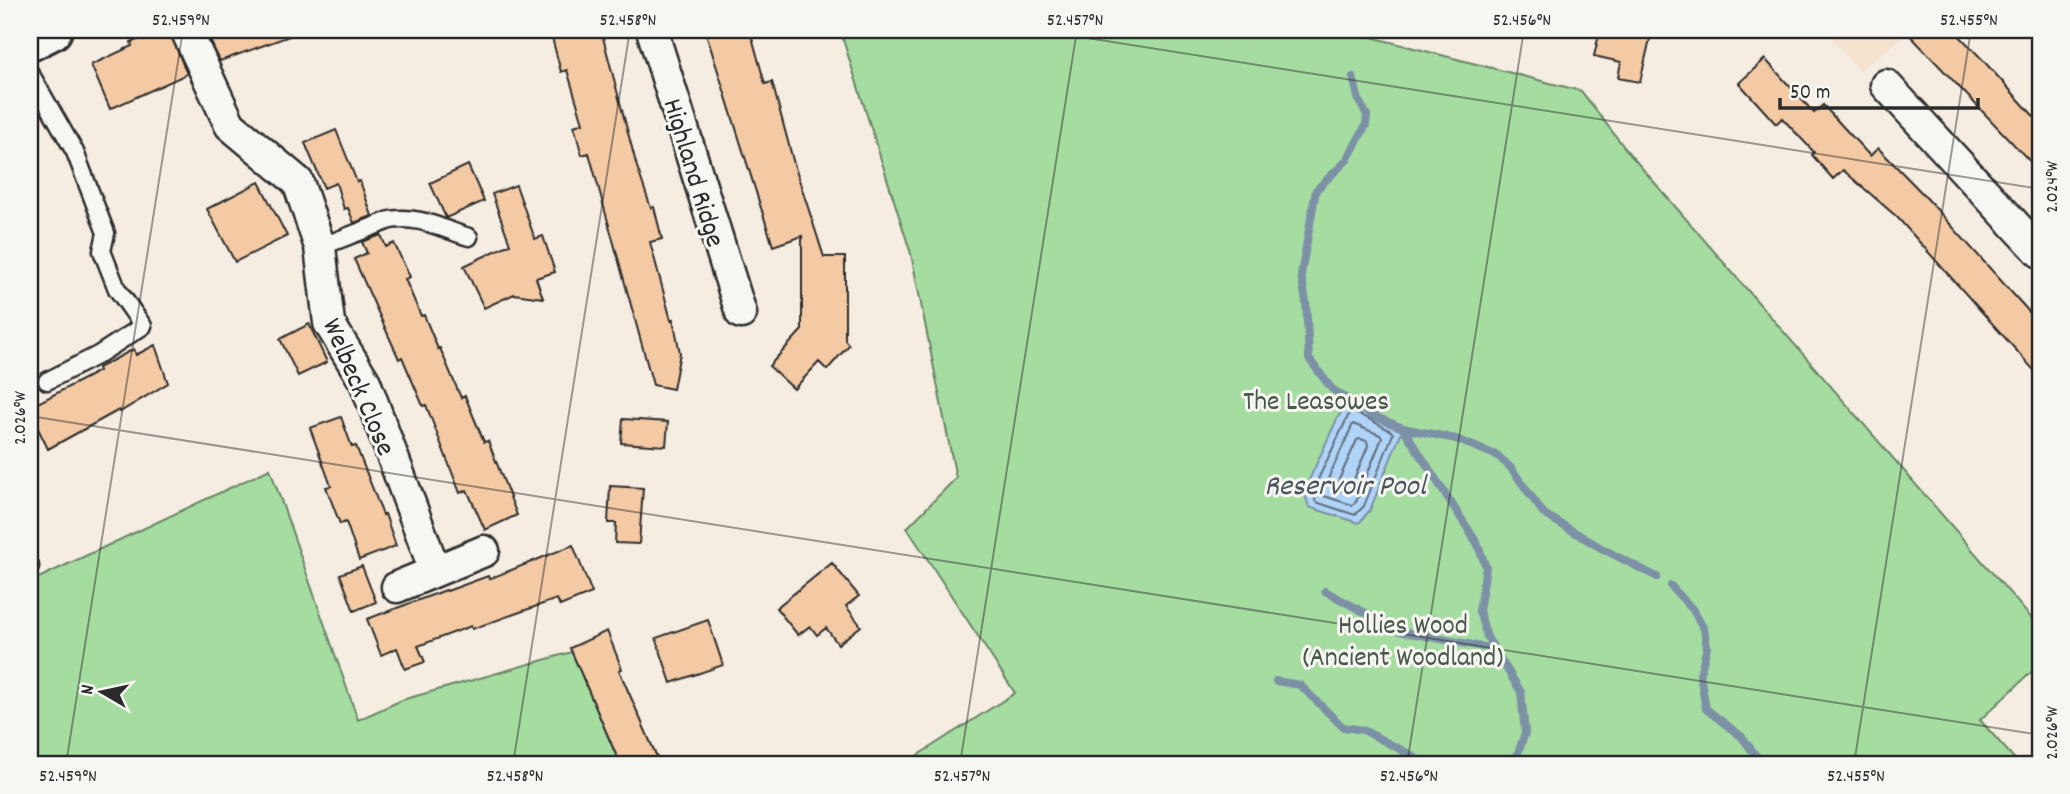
<svg xmlns="http://www.w3.org/2000/svg" width="2070" height="794" font-family="Dekko,sans-serif">
<rect width="100%" height="100%" fill="#f6ede2"/>
<filter id="ink" filterUnits="userSpaceOnUse"><feTurbulence type="fractalNoise" baseFrequency=".0143" numOctaves="2"/><feDisplacementMap in="SourceGraphic" scale="14" xChannelSelector="R" yChannelSelector="G"/><feConvolveMatrix kernelMatrix="1 2 1 2 8 2 1 2 1" color-interpolation-filters="sRGB"/></filter>
<g filter="url(#ink)">
<path fill="#f5e2cf" d="M 1824,30 L 1913,30 L 1859,71 Z"/>
<path fill="#a5dda1" stroke="#688466" stroke-width="2" d="M 840,30 L 1344,30 L 1581,91 L 1628,152 L 2040,628 L 2040,664 L 1980,720 L 2019,764 L 904,764 L 1015,693 L 907,528 L 956,478 L 911,254 Z
M 270,469 L 358,720 L 402,700 L 572,652 L 620,764 L 30,764 L 30,582 Z"/>
<path fill="#b0d3f8" stroke="#7b90a6" stroke-width="2" d="M 1349,400 L 1373,416 L 1403,428 L 1370,510 L 1359,523 L 1309,507 L 1304,491 L 1337,419 Z"/>
<g fill="none" stroke-linecap="round" stroke-linejoin="round">
<path stroke="#606e7d" stroke-width="2" d="M 1350,412 C 1363,414 1378,425 1391,431 L 1393,434 L 1364,506 L 1355,515 L 1316,502 L 1312,492 Z
M 1353,424 L 1380,435 L 1382,438 L 1356,502 L 1352,505 L 1324,496 L 1322,492 Z
M 1360,439 L 1367,441 L 1368,446 L 1349,491 L 1340,491 L 1336,486 L 1357,440 Z"/>
<path stroke="#7b90a6" stroke-width="8" d="M 1353,77 L 1359,101 L 1367,115 L 1366,125 L 1347,160 L 1316,190 L 1301,275 L 1306,301 L 1309,359 L 1332,389 L 1373,416 L 1403,428 L 1477,543 L 1486,567 L 1479,611 L 1487,637 L 1521,692 L 1525,733 L 1514,764
M 1403,428 L 1456,439 L 1498,456 L 1511,468 L 1544,514 L 1603,549 L 1657,577
M 1671,586 L 1693,610 L 1704,629 L 1707,647 L 1700,674 L 1706,709 L 1742,737 L 1762,764
M 1325,591 L 1399,631 L 1494,649
M 1276,681 L 1300,685 L 1343,727 L 1363,730 L 1413,756 L 1421,764"/>
</g>
<path fill="#f4caa4" stroke="#2b2b2b" stroke-width="2" d="M 169,30 L 187,74 L 110,109 L 91,65 L 132,46 L 131,42 Z
M 205,30 L 297,30 L 298,33 L 220,61 Z
M 550,30 L 601,30 L 637,167 L 651,208 L 654,207 L 662,239 L 650,242 L 671,320 L 673,319 L 680,353 L 673,389 L 653,385 L 589,153 L 582,155 L 574,126 L 583,123 L 567,70 L 561,72 Z
M 705,30 L 750,30 L 765,84 L 772,82 L 794,164 L 824,257 L 845,257 L 845,340 L 849,345 L 827,370 L 819,362 L 794,389 L 769,366 L 802,330 L 802,236 L 773,246 Z
M 1600,30 L 1652,30 L 1640,82 L 1618,78 L 1621,62 L 1594,56 Z
M 1905,30 L 1954,30 L 1980,57 L 2040,123 L 2040,172 Z
M 1765,59 L 1814,113 L 1823,105 L 1870,156 L 1878,148 L 1923,194 L 2040,324 L 2040,377 L 1897,217 L 1843,170 L 1833,179 L 1812,155 L 1814,152 L 1782,118 L 1776,124 L 1739,83 Z
M 336,130 L 357,182 L 360,181 L 372,216 L 354,223 L 348,208 L 344,209 L 336,183 L 324,188 L 305,143 Z
M 468,165 L 484,201 L 446,218 L 430,183 Z
M 259,182 L 287,236 L 235,262 L 207,209 Z
M 516,185 L 535,239 L 543,236 L 555,272 L 536,278 L 543,298 L 514,294 L 484,308 L 464,266 L 510,244 L 492,194 Z
M 381,235 L 386,247 L 394,243 L 410,277 L 405,279 L 421,316 L 424,315 L 438,349 L 440,348 L 461,398 L 465,396 L 484,442 L 488,441 L 517,515 L 485,530 L 467,490 L 460,493 L 426,405 L 423,406 L 402,357 L 399,359 L 354,259 L 367,253 L 362,242 Z
M 309,324 L 327,362 L 298,376 L 280,339 Z
M 155,345 L 168,383 L 120,412 L 119,410 L 48,449 L 30,412 L 30,407 L 99,371 L 98,368 L 134,349 L 136,355 Z
M 341,417 L 352,447 L 356,446 L 383,515 L 385,514 L 396,546 L 359,560 L 346,522 L 340,524 L 326,487 L 331,486 L 310,428 Z
M 623,419 L 668,422 L 666,446 L 621,443 Z
M 610,486 L 643,488 L 639,544 L 615,543 L 616,523 L 608,523 Z
M 573,545 L 592,593 L 560,606 L 557,599 L 472,629 L 471,626 L 418,646 L 425,662 L 405,669 L 397,648 L 381,655 L 367,619 L 446,590 L 447,591 L 488,576 L 489,579 Z
M 832,563 L 859,596 L 846,606 L 861,626 L 838,644 L 826,628 L 817,635 L 810,626 L 798,635 L 776,608 Z
M 362,566 L 376,602 L 354,611 L 340,574 Z
M 708,620 L 723,665 L 671,683 L 656,638 Z
M 607,631 L 622,669 L 619,670 L 660,764 L 620,764 L 570,648 Z"/>
<g fill="none" stroke-linecap="round" stroke-linejoin="round">
<defs>
<path id="lane" d="M 30,73 L 75,152 L 106,233 L 102,251 L 117,289 L 143,326 L 98,355 L 47,381
M 320,247 L 390,220 C 420,215 441,229 469,237
M 30,566 L 30,567"/>
<path id="street" d="M 186,30 L 230,125 L 298,182 L 320,247 L 329,323 L 365,382 L 435,571
M 652,30 L 741,313
M 1886,85 L 2040,252
M 397,587 L 484,551"/>
<path id="secondary" d="M 30,41 L 52,30"/>
</defs>
<use href="#lane" stroke="#2b2b2b" stroke-width="21"/>
<use href="#street" stroke="#2b2b2b" stroke-width="35"/>
<use href="#secondary" stroke="#2b2b2b" stroke-width="44"/>
<use href="#lane" stroke="#f6f6f2" stroke-width="16"/>
<use href="#street" stroke="#f6f6f2" stroke-width="30"/>
<use href="#secondary" stroke="#f6f6f2" stroke-width="38"/>
</g>
</g>
<path fill="none" stroke="#2b2b2b" stroke-width="2" stroke-opacity="0.45" d="M 1037,30 L 2040,189M 30,416 L 2040,735M 66,764 L 183,30M 513,764 L 630,30M 960,764 L 1077,30M 1407,764 L 1524,30M 1854,764 L 1971,30"/>
<g text-anchor="middle" stroke-width="6" stroke-linejoin="round" paint-order="stroke">
<g font-size="28" fill="#2b2b2b" stroke="#f6f6f2">
<text transform="translate(696 172) rotate(73)" y="10">Highland Ridge</text>
<text transform="translate(361 386) rotate(67)" y="10">Welbeck Close</text>
</g>
<g font-size="28" fill="#4a5848" stroke="#f6f6f2">
<text x="1316" y="409">The Leasowes</text>
<text x="1403" y="633">Hollies Wood<tspan x="1403" dy="32">(Ancient Woodland)</tspan></text>
</g>
<g font-size="30" font-style="italic" fill="#4c555e" stroke="#f6f6f2">
<text x="1345" y="494">Reservoir Pool</text>
</g>
</g>
<rect width="2070" height="794" fill="none" stroke="#f6f6f2" stroke-width="77"/>
<g transform="translate(102 692) rotate(279)" stroke="#f6f6f2" stroke-width="5" paint-order="stroke">
<path d="M0-5L12 26L0 18L-12 26Z" fill="#2b2b2b"/>
<text y="-10" font-size="19" font-weight="bold" text-anchor="middle" fill="#2b2b2b">N</text>
</g>
<path d="M1780 98v10h198v-10" fill="none" stroke="#2b2b2b" stroke-width="3.5"/>
<text x="1790" y="98" font-size="21" fill="#2b2b2b" stroke="#f6f6f2" stroke-width="5" paint-order="stroke">50 m</text>
<rect x="38" y="38" width="1994" height="718" fill="none" stroke="#2b2b2b" stroke-width="2.5"/>
<g font-size="18" text-anchor="middle" fill="#2b2b2b">
<text x="181" y="25">52.459°N</text>
<text x="628" y="25">52.458°N</text>
<text x="1075" y="25">52.457°N</text>
<text x="1522" y="25">52.456°N</text>
<text x="1969" y="25">52.455°N</text>
<text transform="translate(2051 187) rotate(-90)" y="6">2.024°W</text>
<text transform="translate(19 418) rotate(-90)" y="6">2.026°W</text>
<text transform="translate(2051 733) rotate(-90)" y="6">2.026°W</text>
<text x="68" y="781">52.459°N</text>
<text x="515" y="781">52.458°N</text>
<text x="962" y="781">52.457°N</text>
<text x="1409" y="781">52.456°N</text>
<text x="1856" y="781">52.455°N</text>
</g>
</svg>
